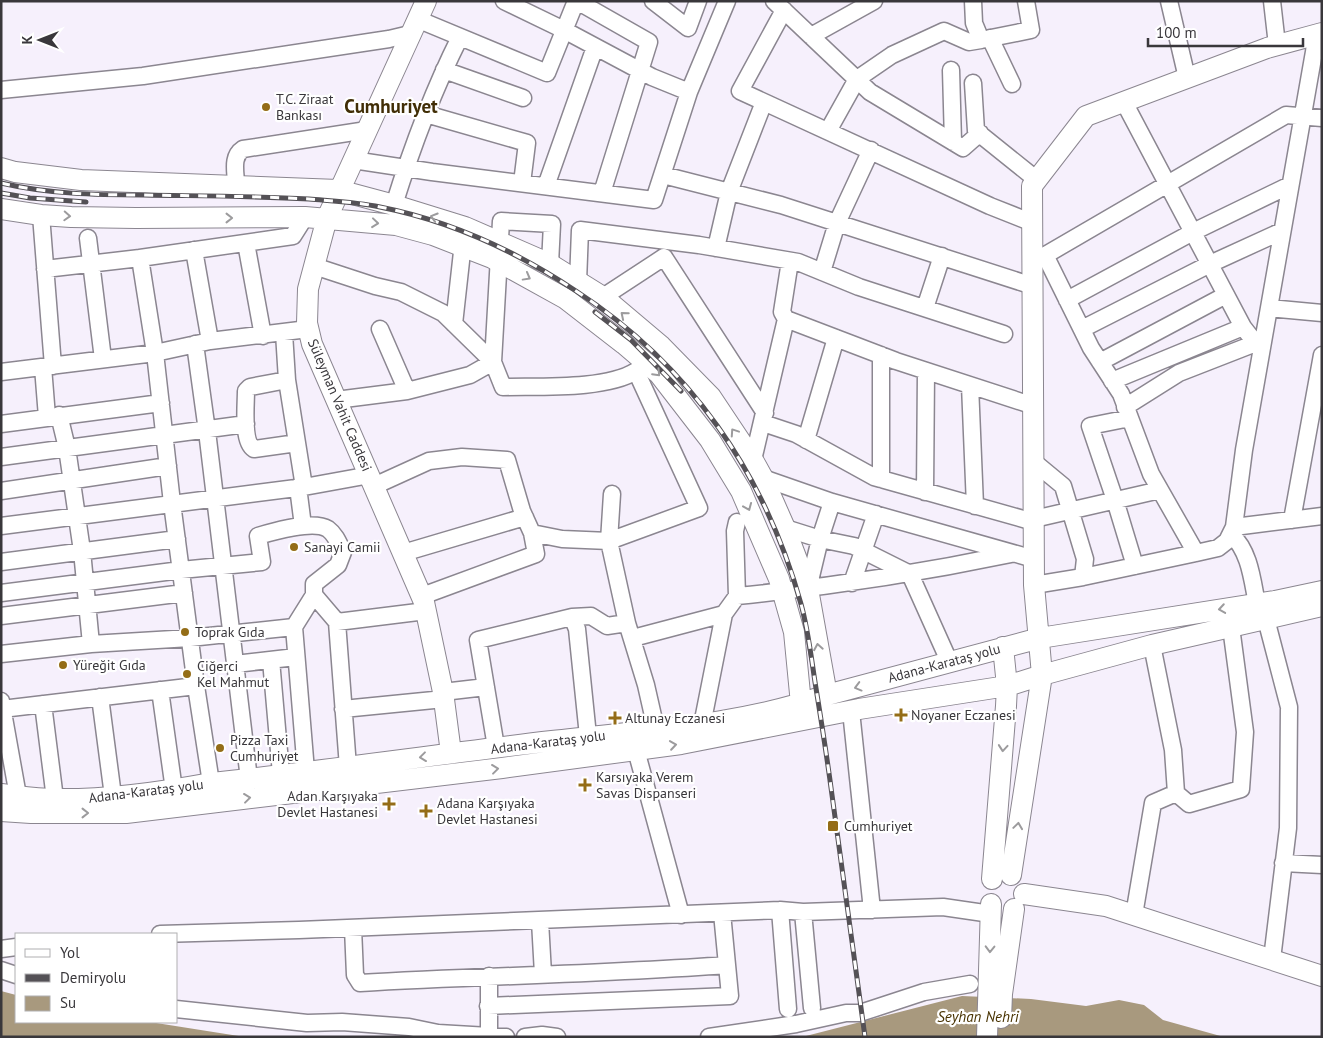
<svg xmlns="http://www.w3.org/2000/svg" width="1323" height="1038" font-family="'PT Sans',sans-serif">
<rect width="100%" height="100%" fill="#f6f0fc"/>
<path fill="#a8997e" d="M 1,991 L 16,995 L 16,1022 L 150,1022 L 245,1037 L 1,1037 Z
M 962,996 L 1031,999 L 1086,1006 L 1119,1000 L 1144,1005 L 1163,1020 L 1224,1037 L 802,1037 Z"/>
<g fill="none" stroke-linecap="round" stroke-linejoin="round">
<defs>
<path id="minor" d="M 577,1 L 649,42 L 602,193
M 653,1 L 688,28 L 698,1
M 774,1 L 870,92 L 963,148 L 980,133
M 1169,1 L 1187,78
M 1272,1 L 1277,45
M 784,10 L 740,91 L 990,206 L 1033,223
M 417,19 L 547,73 L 576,1
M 811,36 L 874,1
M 990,38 L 1012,84
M 981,40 L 1031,30 L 1026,1
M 444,70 L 523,98
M 951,70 L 953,142
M 973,83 L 976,131 L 1037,180
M 1,90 L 143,76 L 389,39 L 410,34
M 689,92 L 727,1
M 1124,102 L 1243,327 L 1261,350
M 426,114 L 527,143 L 522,183
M 828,131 L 857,79 L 892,55 L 944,31 L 969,42 L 981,40 L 974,23 L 973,1
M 353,160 L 432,172 L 654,200 L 689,92 L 652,77 L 564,30 L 504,1
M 663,175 L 781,205 L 1033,286
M 236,185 C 236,172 231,157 243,149 L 367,130
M 546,186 L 595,47
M 394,205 C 412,147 433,91 460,37
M 41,215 L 53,366
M 88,238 L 103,359
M 246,243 L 263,336
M 716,248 L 729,192 L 764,102
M 194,250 L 210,341
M 1045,255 L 1091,348 L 1121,394 L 1151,474 L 1196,553
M 140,258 L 155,353 L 172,503 L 196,686 L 211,783
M 1037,260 L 1286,115 L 1322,118
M 314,266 L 375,286 L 401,292 L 443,313 L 493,362 L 503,387 C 539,386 606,390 636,371 L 699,508 L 609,541 L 562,539 L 532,533
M 45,269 L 140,258 L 293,236 L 305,217
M 822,272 L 837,223 L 871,150
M 578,282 L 580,230 L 699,245 L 798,262 L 859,287 L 1004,334
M 603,297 L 664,257 L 765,413
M 1067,300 L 1193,232 L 1290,185
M 925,308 L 942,256
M 1269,308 L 1322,313
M 786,319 L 782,312 L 790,261
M 454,324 L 464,234
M 380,329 L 407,391
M 1082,329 L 1210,264 L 1282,231
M 284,333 L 287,380 L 304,487
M 195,344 L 207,431 L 249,779
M 1100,362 L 1226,295
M 43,367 L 47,417
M 1,372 L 155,353 L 210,341 L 308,329
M 287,380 L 250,387 L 246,391 C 246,405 242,442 254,449 L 297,443
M 1112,381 L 1243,327
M 970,385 L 975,506
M 336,400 L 407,391 L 470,375 L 493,362 L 501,221 L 552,224 L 550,264
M 1125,407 L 1179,373 L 1256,343
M 59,415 L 67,448 L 82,551 L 91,644
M 1130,418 L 1090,426 L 1115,500 L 1135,566
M 763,423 L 796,434 L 874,477 L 1034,522
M 1,424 L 161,403
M 806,440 L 836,338
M 1,457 L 246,424
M 753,460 L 786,319 L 896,361 L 1034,406
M 1034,462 L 1063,486 L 1085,559 L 1083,577
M 763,478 L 832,502 L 1034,559
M 881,479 L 881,355
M 374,486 L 429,461 L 462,457 L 507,460 L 522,511 L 532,533 L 536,554 L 422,596
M 298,487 L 303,526
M 1,491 L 168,466
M 925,492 L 926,371
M 612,494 L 609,541 L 627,623
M 1034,519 L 1160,490
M 1292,520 L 1322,355
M 1,526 L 304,487 L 370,475
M 1234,527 L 1322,516
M 785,528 L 820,539 L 854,546 L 910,574 L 949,661
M 1231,534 C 1250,552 1252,579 1257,604
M 403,553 L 525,517
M 1,562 L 177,539
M 852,583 L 876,514
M 1034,585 L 1083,577 L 1196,553 L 1218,548 L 1227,541 L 1234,527 L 1244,450 L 1314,52 L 1316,34
M 808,589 L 820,539 L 832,502
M 1,593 L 181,570 L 262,562 L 258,536 C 274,531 314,520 328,529 C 336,535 339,544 343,552 L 338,565 L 314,584 L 314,595
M 737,596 C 829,587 920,573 1011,554
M 1,616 L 184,593
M 572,617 L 577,629 L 588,736
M 1266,619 L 1289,707 L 1288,828 L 1272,959
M 337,622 L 348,767
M 294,627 L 306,771
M 633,638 L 724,614
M 1,654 L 91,644 L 190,638 L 294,627 L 314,595 L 337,622 L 426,611
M 271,660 L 281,774
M 235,664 L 296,657
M 160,690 L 174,790
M 443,692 L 486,687
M 100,697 L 113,796
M 1,701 L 18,796
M 43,704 L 55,799
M 2,709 L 196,686
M 343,709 L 444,699
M 851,711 L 872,910
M 702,725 L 724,614 L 737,596 L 735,531 L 737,522
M 496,747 L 478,640 L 572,617 L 591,616 L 607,626 L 627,623 L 646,685 L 656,729
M 636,750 L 681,915
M 1176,793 L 1189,804 L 1241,789 L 1245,732 L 1231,627
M 1283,863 L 1322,865
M 780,910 L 788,1009
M 803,912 L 812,1008
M 1134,915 L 1153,803 L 1176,793 L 1173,750 L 1152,645
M 540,921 L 543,974
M 353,928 L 355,975 L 360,983 C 482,976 605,974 727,965
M 160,934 L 299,930 L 780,910 L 803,912 L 943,907 L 991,914
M 1,949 L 16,947
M 1,970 L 16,975
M 489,976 L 489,1036
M 488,1006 L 730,996 L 722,913
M 176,1009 L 307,1023 L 342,1022 L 409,1027 L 438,1033 L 506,1037
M 525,1037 L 542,1035 L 557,1037
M 709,1037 L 796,1024 L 846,1013 L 860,1013 L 924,992 L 970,984"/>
<path id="major" d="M 426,1 L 327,218 L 308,289 L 307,323 L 312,344 L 424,602 L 443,692 L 451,753
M 1,168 L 15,172 L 81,180 L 338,190 L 394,205 L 465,227 L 550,264 L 603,297 L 661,346 L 711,397 L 753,460 L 763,478 L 785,528 L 808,589 L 827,695
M 1,209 L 41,215 L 71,217 L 136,218 L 305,217 L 396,225 L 433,235 L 492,258 L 566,299 L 624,344 L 659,374 L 710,440 L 741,491 L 779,579 L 794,632 L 801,704
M 1,794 C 19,796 37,799 55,799 C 105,800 162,792 211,783 C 325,771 439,754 552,741 C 645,730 739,726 827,695 L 1040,638 L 1275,601 L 1322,591
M 1,811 L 31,813 L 126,813 L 502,768 L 681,744 L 859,709 L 1007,686 L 1042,675 L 1152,645 L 1322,606
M 1011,875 L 1042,675 L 1034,585 L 1032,186 L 1086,116 L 1267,48 L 1322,33
M 992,879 L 1006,706 L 1007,686 L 1003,647
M 1024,894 L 1106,906 L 1322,976
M 1001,1018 L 1002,994 L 1014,909
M 987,1037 L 991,904"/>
</defs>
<use href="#minor" stroke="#8b8690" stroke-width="19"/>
<use href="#major" stroke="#8b8690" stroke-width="22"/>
<use href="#minor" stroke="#fff" stroke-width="16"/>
<use href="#major" stroke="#fff" stroke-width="20"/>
<defs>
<path id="rail" d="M 1,183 C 48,194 96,195 144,195 C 199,196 254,196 309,199 C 332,201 357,202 380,207 C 451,221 516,251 576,291 C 690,365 765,474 801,604 C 808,629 811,656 815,682 C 821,719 827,757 832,795 C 843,876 854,956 865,1037
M 1,193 L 30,198 L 86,202
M 595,312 L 631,340 L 681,391"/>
</defs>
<use href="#rail" stroke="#545156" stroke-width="5"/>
<use href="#rail" stroke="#fff" stroke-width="3" stroke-dasharray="9" stroke-linecap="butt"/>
</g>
<defs><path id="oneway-chevron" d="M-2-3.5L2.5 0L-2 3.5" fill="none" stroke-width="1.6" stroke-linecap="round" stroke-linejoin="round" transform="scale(1.25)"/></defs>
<g stroke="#9c9b9d">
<use href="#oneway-chevron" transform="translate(67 216) rotate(3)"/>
<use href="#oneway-chevron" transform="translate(434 217) rotate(-163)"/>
<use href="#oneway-chevron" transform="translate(229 218)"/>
<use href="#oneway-chevron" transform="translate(375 223) rotate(6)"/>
<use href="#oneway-chevron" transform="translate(527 277) rotate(29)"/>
<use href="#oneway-chevron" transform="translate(624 315) rotate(-140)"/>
<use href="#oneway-chevron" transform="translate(657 373) rotate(46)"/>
<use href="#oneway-chevron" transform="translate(734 432) rotate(-124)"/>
<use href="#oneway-chevron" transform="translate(748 507) rotate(67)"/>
<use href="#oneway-chevron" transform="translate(1222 609) rotate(171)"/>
<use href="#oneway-chevron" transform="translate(818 647) rotate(-100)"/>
<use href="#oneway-chevron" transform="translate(858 687) rotate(165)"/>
<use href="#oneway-chevron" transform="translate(673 745) rotate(-8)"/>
<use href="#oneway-chevron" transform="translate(1003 748) rotate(95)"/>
<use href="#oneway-chevron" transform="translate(423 757) rotate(173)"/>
<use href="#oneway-chevron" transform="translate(495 769) rotate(-7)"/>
<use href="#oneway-chevron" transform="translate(247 798) rotate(-7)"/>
<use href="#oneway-chevron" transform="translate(85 813)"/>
<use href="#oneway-chevron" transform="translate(1018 826) rotate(-82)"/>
<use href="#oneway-chevron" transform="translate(990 949) rotate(91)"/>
</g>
<g fill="#946d17" stroke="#fff" stroke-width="2">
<circle cx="266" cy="107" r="5"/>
<circle cx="294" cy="547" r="5"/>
<circle cx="185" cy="632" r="5"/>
<circle cx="63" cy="665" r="5"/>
<circle cx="187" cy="674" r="5"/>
<path d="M898.5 707.5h5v5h5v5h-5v5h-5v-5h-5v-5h5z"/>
<path d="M612.5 710.5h5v5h5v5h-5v5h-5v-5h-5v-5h5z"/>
<circle cx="220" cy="748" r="5"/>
<path d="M582.5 777.5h5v5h5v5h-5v5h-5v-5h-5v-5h5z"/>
<path d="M386.5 796.5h5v5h5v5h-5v5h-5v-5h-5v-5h5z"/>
<path d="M423.5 803.5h5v5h5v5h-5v5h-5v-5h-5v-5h5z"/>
<rect x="827" y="820" width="12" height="12" rx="2.5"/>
</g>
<g text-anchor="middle" stroke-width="4.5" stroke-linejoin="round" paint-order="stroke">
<g font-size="14" fill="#39373b" stroke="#fff" text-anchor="start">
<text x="276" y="104">T.C. Ziraat<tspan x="276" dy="16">Bankası</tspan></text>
<text x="304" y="552">Sanayi Camii</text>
<text x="195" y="637">Toprak Gıda</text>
<text x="73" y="670">Yüreğit Gıda</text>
<text x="197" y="671">Ciğerci<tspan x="197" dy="16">Kel Mahmut</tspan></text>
<text x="911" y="720">Noyaner Eczanesi</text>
<text x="625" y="723">Altunay Eczanesi</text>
<text x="230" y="745">Pizza Taxi<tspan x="230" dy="16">Cumhuriyet</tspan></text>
<text x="596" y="782">Karsıyaka Verem<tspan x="596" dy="16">Savas Dispanseri</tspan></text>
<text x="378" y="801" text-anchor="end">Adan Karşıyaka<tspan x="378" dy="16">Devlet Hastanesi</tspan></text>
<text x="437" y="808">Adana Karşıyaka<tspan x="437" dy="16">Devlet Hastanesi</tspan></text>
<text x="844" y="831">Cumhuriyet</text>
</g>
<g font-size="14" fill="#39373b" stroke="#fff">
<text transform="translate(340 405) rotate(67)" y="5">Süleyman Vahit Caddesi</text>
<text transform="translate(944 663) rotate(-15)" y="5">Adana-Karataş yolu</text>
<text transform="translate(548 742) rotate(-7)" y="5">Adana-Karataş yolu</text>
<text transform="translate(146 791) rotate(-7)" y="5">Adana-Karataş yolu</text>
</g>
<g font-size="15" font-style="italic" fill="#483200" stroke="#fff">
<text x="978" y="1022">Seyhan Nehri</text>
</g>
<g font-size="19" font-weight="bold" fill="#412e06" stroke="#fff">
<text x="391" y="113">Cumhuriyet</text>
</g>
</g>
<rect width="1323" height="1038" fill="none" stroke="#39373b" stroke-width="5"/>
<rect x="15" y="933" width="162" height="90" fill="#ffffff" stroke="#b0afb1"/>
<rect x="25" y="949" width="25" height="8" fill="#ffffff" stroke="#b0afb1"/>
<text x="60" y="958" font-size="15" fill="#39373b">Yol</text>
<rect x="25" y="974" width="25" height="8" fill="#545156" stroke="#b0afb1"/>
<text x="60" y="983" font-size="15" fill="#39373b">Demiryolu</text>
<rect x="25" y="996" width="25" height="15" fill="#a8997e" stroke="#b0afb1"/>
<text x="60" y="1008" font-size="15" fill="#39373b">Su</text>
<g transform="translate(40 40) rotate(270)" stroke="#ffffff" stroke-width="4" paint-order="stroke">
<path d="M0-4L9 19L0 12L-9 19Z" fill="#39373b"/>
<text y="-8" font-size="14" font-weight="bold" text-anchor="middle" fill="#39373b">K</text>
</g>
<path d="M1148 38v8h155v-8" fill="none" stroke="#39373b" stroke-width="2.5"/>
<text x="1156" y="38" font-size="15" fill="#39373b" stroke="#ffffff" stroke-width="4" paint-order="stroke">100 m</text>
</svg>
